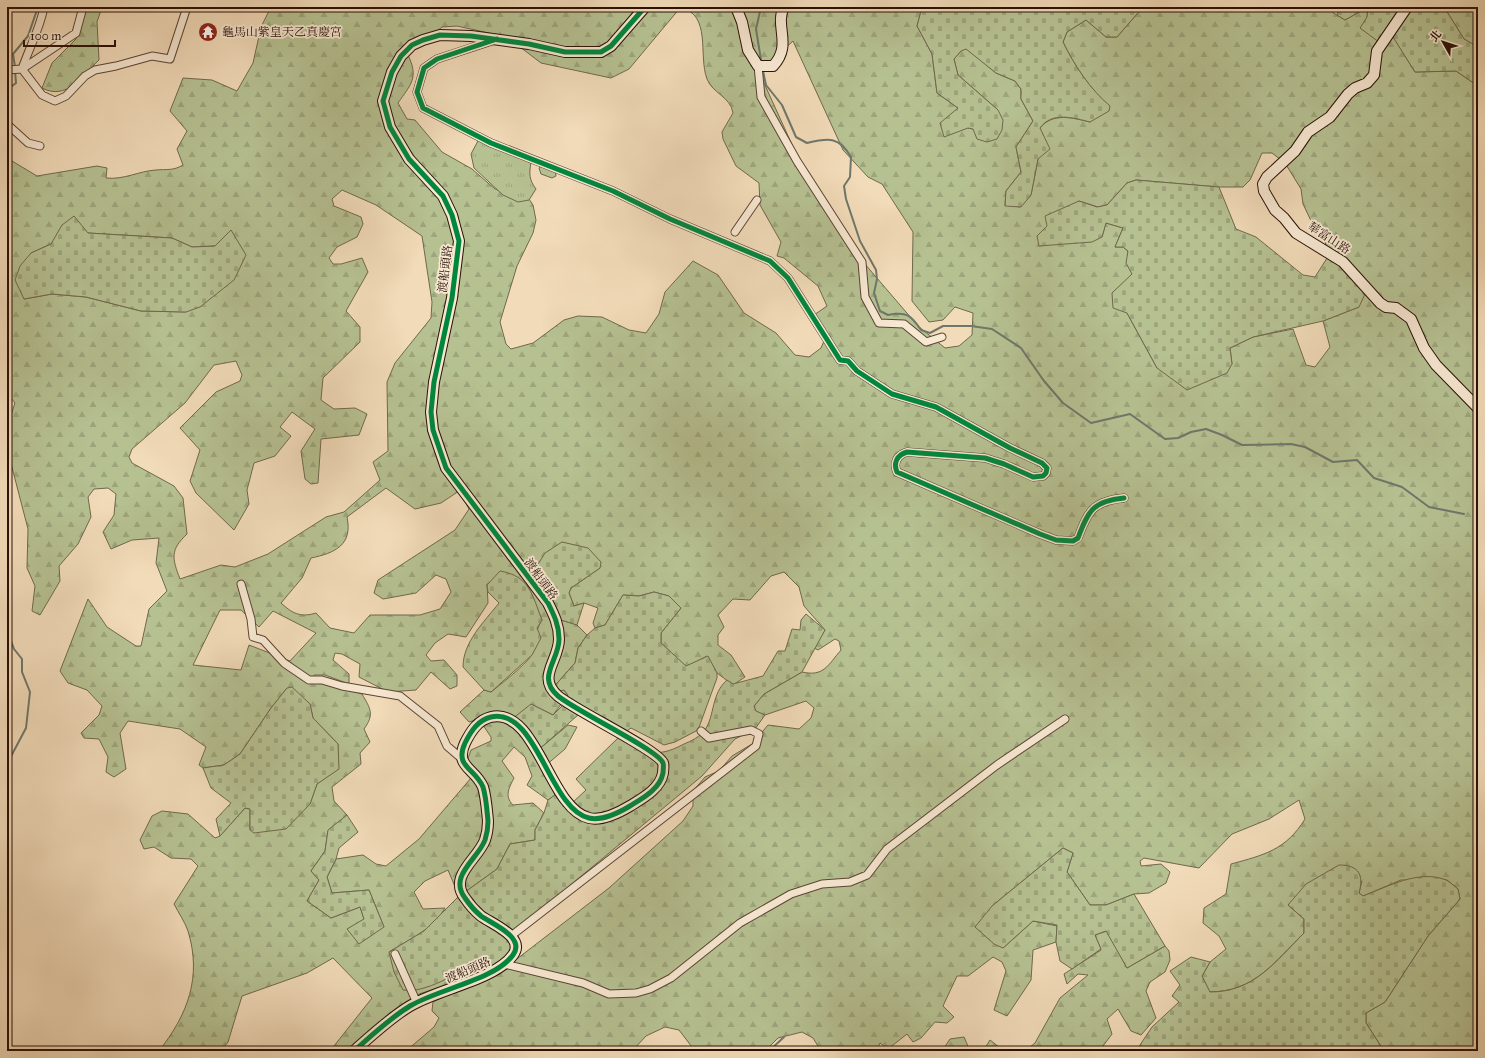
<svg xmlns="http://www.w3.org/2000/svg" width="1485" height="1058" font-family="'IM FELL Great Primer','Noto Serif TC',serif">
<defs>
<pattern id="forest-firs" width="22" height="20" patternUnits="userSpaceOnUse"><rect width="22" height="20" fill="#b6c192"/><path d="M5 1l3.5 6h-7zM16 11l3.5 6h-7z" fill="#9da57c"/></pattern>
<pattern id="cemetery-stones" width="16" height="16" patternUnits="userSpaceOnUse"><rect width="16" height="16" fill="#b6c192"/><path d="M2 7V4a2 2 0 0 1 4 0v3zM10 15v-3a2 2 0 0 1 4 0v3z" fill="#9da57c"/></pattern>
<pattern id="park-tufts" width="24" height="20" patternUnits="userSpaceOnUse"><rect width="24" height="20" fill="#b6c192"/><path d="M3 7l-1-3M5 7V3M7 7l1-3M15 17l-1-3M17 17v-4M19 17l1-3" fill="none" stroke="#9da57c"/></pattern>
</defs>
<rect width="100%" height="100%" fill="#f2dbb9"/>
<filter id="stains"><feTurbulence type="fractalNoise" baseFrequency=".005" numOctaves="4"/><feColorMatrix values="0 0 0 0 .2 0 0 0 0 .09 0 0 0 0 .02 0 0 0 .5 -.17"/></filter>
<radialGradient id="worn" r=".72"><stop offset=".6" stop-color="#630" stop-opacity="0"/><stop offset="1" stop-color="#630" stop-opacity=".3"/></radialGradient>
<path fill="#b6c192" stroke="#70684c" d="M 542,166 L 555,171 L 556,176 L 552,178 L 541,174 L 539,168 Z"/>
<path fill="url(#forest-firs)" stroke="#70684c" fill-rule="evenodd" d="M 77,7 L 102,7 L 97,22 L 99,60 C 82,76 67,101 42,88 L 52,63 L 76,39 L 80,12 Z
M 271,7 L 925,7 L 921,11 L 917,26 L 932,54 L 937,93 L 958,108 L 968,128 L 973,129 L 998,110 L 958,75 L 954,59 L 961,51 L 966,48 L 996,73 L 1015,81 L 1021,89 L 1021,99 L 1033,121 L 1016,147 L 1021,172 L 1006,191 L 1005,205 L 1020,207 L 1031,195 L 1038,159 L 1040,128 C 1053,112 1073,118 1090,122 L 1109,106 C 1090,89 1074,65 1063,42 L 1067,32 L 1086,20 L 1106,37 L 1117,37 L 1143,7 L 1265,7 L 1270,11 L 1278,7 L 1324,7 L 1345,20 L 1368,7 L 1367,17 L 1393,36 L 1415,72 L 1456,71 L 1478,86 L 1478,1051 L 1384,1051 L 1366,1023 L 1366,1013 L 1385,1002 L 1428,936 L 1460,899 L 1458,889 L 1447,880 L 1401,880 L 1363,896 L 1359,893 L 1362,881 L 1288,905 L 1304,919 L 1304,933 C 1274,962 1255,992 1209,992 L 1202,976 L 1210,962 L 1226,949 L 1219,936 L 1203,923 L 1204,908 L 1226,894 L 1231,864 C 1264,855 1286,850 1305,819 L 1299,800 L 1269,819 L 1232,834 L 1199,868 L 1144,858 L 1140,861 L 1141,866 L 1161,864 L 1170,872 L 1166,883 L 1149,893 L 1134,894 L 1106,905 L 1090,905 L 1067,872 L 1073,853 L 1063,848 L 992,906 L 1003,948 L 1033,921 L 1057,926 L 1056,942 L 1033,950 L 1031,980 L 1007,1016 L 994,1010 L 1006,971 L 1002,962 L 993,957 L 968,976 L 957,976 L 943,1006 L 954,1017 L 947,1023 L 935,1022 L 921,1038 L 913,1042 L 907,1034 L 888,1049 L 880,1043 L 876,1051 L 821,1051 L 813,1038 L 802,1032 L 778,1038 L 765,1051 L 695,1051 L 679,1030 L 665,1027 L 646,1036 L 632,1051 L 406,1051 L 434,1027 L 439,1018 L 432,1011 L 433,1002 L 509,965 L 609,888 L 683,821 L 693,806 L 693,791 L 705,777 L 719,771 L 732,756 L 752,744 L 768,725 L 799,729 L 811,718 L 814,708 L 806,701 L 765,715 L 755,711 L 754,706 L 764,694 L 802,672 C 824,677 828,665 841,650 L 839,641 L 835,639 L 818,650 L 814,648 L 825,630 L 804,606 L 799,587 L 784,572 L 771,576 L 750,600 L 733,599 L 718,615 L 724,627 L 718,635 L 718,645 L 731,655 L 745,677 L 733,685 L 717,673 L 707,656 L 686,667 L 661,643 L 661,633 L 681,608 L 669,596 L 654,592 L 639,596 L 623,595 L 605,625 L 595,628 L 593,623 L 598,608 L 584,603 L 574,606 L 569,593 L 571,588 L 600,568 L 562,542 L 558,619 L 577,625 L 587,635 L 578,648 L 575,663 L 552,689 L 564,690 L 568,695 L 553,715 L 531,704 L 537,751 L 568,725 L 577,727 L 565,749 L 545,766 L 555,795 L 548,800 L 527,785 L 532,776 L 525,757 L 514,747 L 502,761 L 514,778 C 509,788 504,796 513,805 L 533,803 L 544,813 L 535,830 L 535,840 L 510,844 L 497,869 L 465,892 L 456,889 L 448,870 L 425,881 L 414,892 L 423,909 L 445,908 C 434,929 408,940 389,952 L 429,986 L 478,962 L 483,964 L 463,980 L 419,994 L 350,1051 L 330,1051 L 372,998 L 333,958 L 307,973 L 242,996 L 228,1042 L 221,1051 L 159,1051 C 188,1014 202,977 188,931 C 185,922 178,912 174,904 L 198,866 L 191,859 L 171,858 L 154,847 L 144,849 L 140,840 L 152,816 L 162,811 L 188,814 L 215,838 L 220,836 L 245,808 L 250,809 L 250,830 L 310,804 L 317,784 L 338,769 L 338,744 L 313,718 L 310,704 L 287,688 L 271,708 L 240,754 L 224,765 L 203,768 L 199,765 L 206,747 L 180,729 L 128,721 L 120,733 L 126,769 L 114,777 L 106,772 L 108,757 L 99,739 L 84,738 L 81,733 L 99,715 L 102,706 L 87,690 L 68,683 L 60,671 L 88,599 L 107,627 L 136,646 L 141,646 L 149,609 L 167,591 L 156,563 L 159,538 L 132,540 L 111,549 L 103,532 L 114,515 L 116,494 L 108,488 L 94,489 L 88,497 L 91,517 L 78,544 L 59,566 L 60,581 L 40,615 L 32,611 L 35,586 L 27,568 L 28,529 L 7,448 L 7,427 L 15,403 L 7,393 L 7,158 L 37,176 L 97,166 L 107,168 L 106,178 C 124,180 139,171 156,170 C 167,169 173,171 183,165 L 177,149 L 187,131 L 170,111 L 183,78 L 212,80 L 237,91 L 253,63 L 261,27 ZM 680,8 C 712,13 698,56 707,79 C 712,93 731,97 733,113 L 722,132 L 723,139 L 736,166 L 759,183 L 760,205 L 781,242 L 777,256 L 784,258 L 818,286 L 827,306 L 814,315 L 824,341 L 821,348 L 809,357 L 795,355 L 776,333 L 744,313 L 718,275 L 693,261 L 665,292 L 659,314 L 646,333 L 629,330 L 602,317 L 578,316 L 564,320 L 533,343 L 511,349 L 506,344 L 500,322 L 517,266 L 533,233 L 536,220 L 533,205 L 529,199 L 495,189 L 472,169 L 442,152 L 415,120 L 407,119 L 398,103 C 411,84 419,78 408,55 L 442,27 L 457,26 L 507,37 L 541,63 L 611,78 L 629,69 ZM 793,41 L 843,150 L 868,177 L 882,184 L 913,232 L 912,301 L 929,322 L 943,320 L 955,307 L 973,313 L 972,335 L 959,346 L 945,348 L 918,326 L 858,256 L 799,160 L 759,72 ZM 1262,153 L 1272,153 L 1285,163 L 1301,189 L 1303,204 L 1314,227 L 1322,232 L 1329,255 L 1359,307 L 1323,321 L 1330,347 L 1315,367 L 1306,365 L 1293,329 L 1253,337 L 1230,348 L 1232,364 L 1157,368 L 1127,313 L 1112,293 L 1133,274 L 1127,263 L 1128,251 L 1123,247 L 1115,247 L 1123,228 L 1106,223 L 1102,237 L 1037,236 L 1047,226 L 1079,201 L 1098,207 L 1107,205 L 1127,183 L 1136,180 L 1219,187 L 1243,187 L 1250,180 ZM 342,190 L 376,205 L 422,236 L 432,302 L 431,318 L 395,363 L 387,382 L 388,451 L 373,462 L 380,480 L 344,512 L 326,517 L 268,554 L 235,567 L 221,565 L 180,579 C 172,558 170,550 187,534 L 183,498 L 174,486 L 132,463 L 129,457 L 132,449 L 185,403 L 214,365 L 236,361 L 242,375 L 240,381 L 216,392 L 180,428 L 200,450 L 190,481 L 196,493 L 234,530 L 249,504 L 247,490 L 254,463 L 275,456 L 291,436 L 280,427 L 292,412 L 315,429 L 301,451 L 305,479 L 311,484 L 318,483 L 321,439 L 359,435 L 367,414 L 355,408 L 334,409 L 321,400 L 323,378 L 360,342 L 360,327 L 346,311 L 368,272 L 362,258 L 341,264 L 333,264 L 329,258 L 337,247 L 357,237 L 363,224 L 361,217 L 334,206 L 332,199 ZM 88,233 L 172,238 L 192,247 L 215,246 L 186,312 L 141,311 L 86,297 L 52,294 L 24,299 L 31,253 L 51,244 ZM 386,488 L 415,509 L 441,503 L 459,491 L 469,509 L 455,530 L 378,580 L 374,593 L 383,599 L 416,593 L 436,575 L 446,579 L 451,592 L 440,609 L 420,615 L 370,615 L 354,633 L 330,628 L 316,613 C 300,618 292,613 281,603 L 302,578 L 311,558 C 335,553 353,545 347,517 ZM 487,584 L 528,586 L 542,620 C 533,633 537,647 531,656 C 525,665 500,685 491,692 L 484,690 L 460,712 L 469,722 L 479,719 L 491,737 L 491,741 L 471,750 L 467,761 L 471,778 L 419,839 L 386,866 L 376,864 L 363,855 L 336,859 L 327,877 L 332,893 L 369,890 L 384,927 L 364,919 L 360,907 L 331,918 L 307,901 L 319,880 L 311,871 L 325,851 L 328,831 L 347,815 L 334,801 L 332,787 L 361,764 L 360,753 L 370,742 L 364,729 C 375,714 370,708 362,694 L 314,680 L 314,675 L 325,675 L 349,684 L 349,674 L 333,660 L 335,653 L 342,654 L 360,664 L 359,677 L 388,692 L 416,690 L 431,672 L 450,689 L 457,686 L 457,675 L 444,660 L 431,661 L 426,655 L 435,643 L 448,634 L 466,637 L 488,603 ZM 220,610 L 241,610 L 259,627 L 273,611 L 316,633 L 290,661 L 249,645 L 241,670 L 193,665 Z
M 1444,7 L 1478,7 L 1478,47 L 1464,39 Z
M 1107,931 L 1127,968 L 1165,946 L 1169,951 L 1170,960 L 1165,972 L 1150,982 L 1146,991 L 1156,1018 L 1141,1035 L 1131,1031 L 1118,1009 L 1107,1019 L 1112,1034 L 1103,1046 L 1104,1051 L 1025,1051 L 1035,1043 L 1060,998 L 1088,975 L 1078,974 L 1067,984 L 1064,974 L 1101,950 L 1095,935 Z
M 964,1037 L 970,1051 L 942,1051 L 950,1039 Z
M 990,1040 L 1004,1051 L 979,1051 L 985,1048 Z"/>
<path fill="url(#cemetery-stones)" stroke="#70684c" d="M 925,7 L 1143,7 L 1117,37 L 1106,37 L 1086,20 L 1067,32 L 1063,42 C 1074,65 1090,89 1110,106 L 1109,111 L 1090,122 C 1074,118 1052,111 1040,128 L 1050,149 L 1038,159 L 1031,195 L 1021,207 L 1005,206 L 1006,191 L 1021,172 L 1016,147 L 1033,121 L 1021,99 L 1021,89 L 1015,81 L 996,73 L 966,49 L 961,51 L 954,59 L 958,75 L 998,110 L 1003,120 L 1002,130 L 997,139 L 987,142 L 977,139 L 973,129 L 968,128 L 944,137 L 940,123 L 958,108 L 937,93 L 932,54 L 917,26 L 921,11 Z
M 1339,7 L 1444,7 L 1464,39 L 1478,47 L 1478,86 L 1456,71 L 1415,72 L 1393,37 L 1383,45 L 1360,28 L 1367,17 L 1368,7 L 1345,20 L 1337,15 Z
M 1136,180 L 1219,187 L 1236,229 L 1256,237 L 1303,275 L 1315,277 L 1329,255 L 1365,294 L 1359,307 L 1323,321 L 1253,337 L 1230,348 L 1232,364 L 1227,373 L 1187,390 L 1157,368 L 1127,313 L 1113,308 L 1112,293 L 1132,274 L 1126,263 L 1128,251 L 1123,247 L 1115,247 L 1123,228 L 1106,223 L 1102,237 L 1092,242 L 1039,246 L 1037,236 L 1047,226 L 1045,216 L 1079,201 L 1097,207 L 1107,205 L 1127,183 Z
M 74,216 L 88,233 L 172,238 L 192,247 L 215,246 L 231,230 L 246,255 L 234,280 L 200,307 L 186,312 L 141,311 L 86,297 L 52,294 L 24,299 L 15,280 L 20,266 L 31,253 L 51,244 L 62,225 Z
M 562,542 L 588,548 L 601,562 L 600,568 L 571,588 L 569,593 L 574,606 L 584,603 L 577,625 L 558,619 L 535,569 L 545,553 Z
M 500,571 C 530,576 532,595 542,620 L 537,628 L 541,638 L 532,655 L 491,692 L 484,690 L 463,667 C 463,642 484,622 499,603 L 488,592 L 487,585 Z
M 654,592 L 669,596 L 681,608 L 661,633 L 661,643 L 686,666 L 708,656 L 717,673 L 717,678 L 698,730 L 675,742 L 664,745 L 631,728 L 624,733 L 566,699 L 568,695 L 564,690 L 556,692 L 552,689 L 575,663 L 578,648 L 587,635 L 595,628 L 605,625 L 623,595 L 639,596 Z
M 806,614 L 825,630 L 802,672 L 764,694 L 754,706 L 756,711 L 765,715 L 755,729 L 735,739 L 702,776 L 515,931 L 484,912 L 465,892 L 497,869 L 510,844 L 535,840 L 535,830 L 544,813 L 548,800 L 555,795 L 571,804 L 586,790 L 576,779 L 618,738 C 646,751 654,760 684,744 C 691,741 700,737 705,730 C 715,715 711,694 727,680 L 733,684 L 763,676 L 778,651 L 785,651 L 792,629 L 800,630 L 801,620 Z
M 292,687 L 310,704 L 313,718 L 338,744 L 339,769 L 317,784 L 310,804 L 286,829 L 254,833 L 250,830 L 250,809 L 245,808 L 220,836 L 216,819 L 231,803 L 211,788 L 203,768 L 224,765 L 240,754 L 271,708 L 287,688 Z
M 531,704 L 553,715 L 564,704 L 578,715 L 537,751 L 512,719 Z
M 347,815 L 358,832 L 339,848 L 336,859 L 327,877 L 332,893 L 369,890 L 384,927 L 359,944 L 347,929 L 364,919 L 360,907 L 331,918 L 307,901 L 319,880 L 311,871 L 325,851 L 328,830 Z
M 1063,848 L 1073,853 L 1067,872 L 1090,905 L 1106,905 L 1134,894 L 1165,946 L 1127,968 L 1106,931 L 1095,935 L 1101,949 L 1072,969 L 1060,961 L 1056,942 L 1057,925 L 1033,921 L 1003,948 L 994,944 L 975,927 L 992,906 Z
M 1339,865 C 1359,865 1364,875 1359,893 L 1363,896 C 1387,887 1419,869 1446,880 C 1450,882 1454,886 1458,889 L 1460,899 L 1428,936 L 1385,1002 L 1366,1013 L 1366,1023 L 1384,1051 L 1136,1051 L 1152,1027 L 1179,1002 L 1172,996 L 1180,985 L 1170,971 L 1191,957 L 1210,962 L 1202,976 L 1210,992 C 1254,992 1275,962 1304,933 L 1304,919 L 1288,905 L 1306,884 Z
M 461,894 L 505,933 L 512,946 L 509,955 L 491,966 L 478,962 C 459,972 425,994 403,990 L 394,972 L 389,952 L 424,931 Z"/>
<path fill="url(#park-tufts)" stroke="#70684c" d="M 479,139 L 531,163 C 529,173 529,180 536,189 L 529,200 L 518,202 L 503,195 L 474,168 L 471,154 Z"/>
<g fill="none" stroke-linecap="round" stroke-linejoin="round">
<path stroke="#6e776a" stroke-width="2" d="M 761,60 L 756,29 L 761,7
M 15,67 L 13,54 L 28,36 L 38,7
M 763,71 L 766,85 L 782,105 L 796,137 L 807,143 C 828,138 839,136 851,157 L 850,177 L 844,186 L 846,199 L 860,241 L 876,270 L 877,279 L 874,293 L 880,311 L 888,315 C 906,311 911,315 921,330 L 930,333 L 943,326 L 971,326 L 992,329 L 1021,348 L 1044,381 L 1063,403 L 1091,423 L 1130,414 L 1165,439 L 1178,438 L 1191,432 L 1206,429 L 1222,435 L 1242,445 L 1291,444 L 1305,447 L 1333,462 L 1357,460 L 1374,478 L 1402,487 L 1429,507 L 1464,514
M 7,90 L 16,83 L 15,71
M 7,630 L 14,649 L 22,659 L 22,672 L 30,692 L 26,728 L 7,764
M 769,1051 L 784,1037"/>
<defs>
<path id="street" d="M 495,40 L 437,59 L 424,68 L 417,92 L 423,108 L 491,143 L 613,191 L 670,219 L 770,261 L 788,278 L 840,360 L 848,361 L 857,371 L 892,394 L 936,407 L 1010,448 L 1042,463 L 1047,468 L 1046,473 L 1043,476 L 1033,477 L 1004,464 L 985,458 L 907,452 C 897,455 893,463 897,472 L 1040,534 L 1056,540 L 1073,541 L 1078,538 C 1088,511 1093,501 1124,498
M 758,66 L 761,97 L 797,161 L 862,262 L 865,297 L 879,323 L 904,324 L 926,342 L 942,337
M 22,69 L 42,95 L 55,101 L 66,96 L 85,76 L 95,70 L 116,66 L 152,56 L 170,59 L 187,7
M 22,69 C 29,48 40,29 44,7
M 7,70 L 22,69 L 76,33 L 83,7
M 7,124 L 28,143 L 40,146
M 735,232 L 757,200
M 241,584 L 251,619 L 253,637 L 263,640 L 284,663 L 309,680 L 322,680 L 342,686 L 400,696 L 438,726 L 447,746 L 461,758
M 511,936 L 756,746 L 759,734 L 751,730 L 709,738 L 701,731
M 395,954 L 417,1003
M 504,964 L 583,983 L 609,994 L 636,993 L 650,989 L 671,978 L 740,923 L 791,894 L 822,884 L 850,882 L 867,875 L 887,849 L 997,765 L 1065,719"/>
<path id="secondary" d="M 736,7 L 742,22 L 748,50 L 758,66 L 773,66 C 793,45 774,26 784,7
M 1407,7 L 1377,51 L 1374,75 L 1367,83 L 1355,88 L 1348,94 L 1330,117 L 1308,132 L 1295,151 L 1267,177 L 1263,184 L 1264,191 L 1275,210 L 1284,218 L 1296,233 L 1343,262 L 1380,303 L 1386,307 L 1396,308 L 1411,319 L 1424,348 L 1436,365 L 1478,408
M 354,1051 C 372,1035 390,1018 410,1006 C 438,989 495,980 513,955 C 526,937 492,924 481,916 C 475,911 469,904 465,898 C 448,876 478,859 485,840 C 487,834 488,826 488,821 C 487,811 486,796 483,787 C 475,768 454,767 465,743 C 471,731 478,720 491,717 C 537,707 549,809 589,818 C 602,821 620,812 630,806 C 643,798 660,789 663,773 C 663,771 664,765 663,763 C 658,750 576,711 558,696 C 536,677 559,661 559,639 C 559,625 554,615 548,603 L 446,468 L 433,430 L 431,412 L 434,382 L 452,298 L 459,241 L 452,215 L 443,196 L 409,159 L 390,127 L 383,101 L 392,72 L 401,56 L 412,45 L 423,40 L 440,35 L 471,36 L 529,44 L 565,52 L 601,52 L 611,46 L 645,7"/>
</defs>
<use href="#street" stroke="#5d4333" stroke-width="9"/>
<use href="#secondary" stroke="#2b1006" stroke-width="12"/>
<use href="#street" stroke="#f7e8d2" stroke-width="7"/>
<use href="#secondary" stroke="#f7e8d2" stroke-width="10"/>
<defs>
<path id="cycleway" d="M 497,39 L 437,59 L 424,68 L 417,92 L 423,108 L 491,143 L 613,191 L 670,219 L 770,261 L 788,278 L 840,360 L 848,361 L 857,371 L 892,394 L 936,407 L 1010,448 L 1042,463 L 1047,468 L 1046,473 L 1043,476 L 1033,477 L 1004,464 L 985,458 L 907,452 C 897,455 893,463 897,472 L 1040,534 L 1056,540 L 1073,541 L 1078,538 C 1088,511 1093,501 1124,498
M 354,1051 C 372,1035 390,1018 410,1006 C 438,989 495,980 513,955 C 526,937 492,924 481,916 C 475,911 469,904 465,898 C 448,876 478,859 485,840 C 487,834 488,826 488,821 C 487,811 486,796 483,787 C 475,768 454,767 465,743 C 471,731 478,720 491,717 C 537,707 549,809 589,818 C 602,821 620,812 630,806 C 643,798 660,789 663,773 C 663,771 664,765 663,763 C 658,750 576,711 558,696 C 536,677 559,661 559,639 C 559,625 554,615 548,603 L 446,468 L 433,430 L 431,412 L 434,382 L 452,298 L 459,241 L 452,215 L 443,196 L 409,159 L 390,127 L 383,101 L 392,72 L 401,56 L 412,45 L 423,40 L 440,35 L 471,36 L 529,44 L 565,52 L 601,52 L 611,46 L 645,7"/>
</defs>
<use href="#cycleway" stroke="#f7e8d2" stroke-width="8"/>
<use href="#cycleway" stroke="#00873e" stroke-width="5"/>
</g>
<defs>
<symbol id="temple-disc" viewBox="-11 -11 22 22"><circle r="9.5" fill="#8f2418" stroke="#f7e8d2"/><path d="M0-6L5-2H3V0L6.5 2.5H4V6H1.5V3h-3V6H-4V2.5H-6.5L-3 0V-2H-5Z" fill="#fff"/></symbol>
</defs>
<g fill-rule="evenodd">
<use href="#temple-disc" x="197" y="21" width="22" height="22"/>
</g>
<g text-anchor="middle" stroke-width="3.5" stroke-linejoin="round" paint-order="stroke">
<g font-size="12" fill="#2b1006" stroke="#f7e8d2" text-anchor="start">
<text x="222" y="36">龜馬山紫皇天乙真慶宮</text>
</g>
<g font-size="12" fill="#2b1006" stroke="#f7e8d2">
<text transform="translate(1329 238) rotate(33)" y="4">華富山路</text>
<text transform="translate(445 269) rotate(-83)" y="4">渡船頭路</text>
<text transform="translate(541 579) rotate(54)" y="4">渡船頭路</text>
<text transform="translate(468 970) rotate(-23)" y="4">渡船頭路</text>
</g>
</g>
<rect width="1485" height="1058" fill="none" stroke="#f2dbb9" stroke-width="24"/>
<rect x="8" y="8" width="1469" height="1042" fill="none" stroke="#2b1006" stroke-width="2"/>
<rect x="12" y="12" width="1461" height="1034" fill="none" stroke="#2b1006"/>
<g transform="translate(1443 42) rotate(309)" stroke="#f7e8d2" stroke-width="3" paint-order="stroke">
<path d="M0-3L7 15L0 10L-7 15Z" fill="#2b1006"/>
<text y="-6" font-size="11" font-weight="bold" text-anchor="middle" fill="#2b1006">北</text>
</g>
<path d="M24 40v6h91v-6" fill="none" stroke="#2b1006" stroke-width="2"/>
<text x="30" y="40" font-size="12" fill="#2b1006" stroke="#f7e8d2" stroke-width="3" paint-order="stroke">100 m</text>
<rect width="100%" height="100%" filter="url(#stains)"/>
<rect width="100%" height="100%" fill="url(#worn)"/>
</svg>
